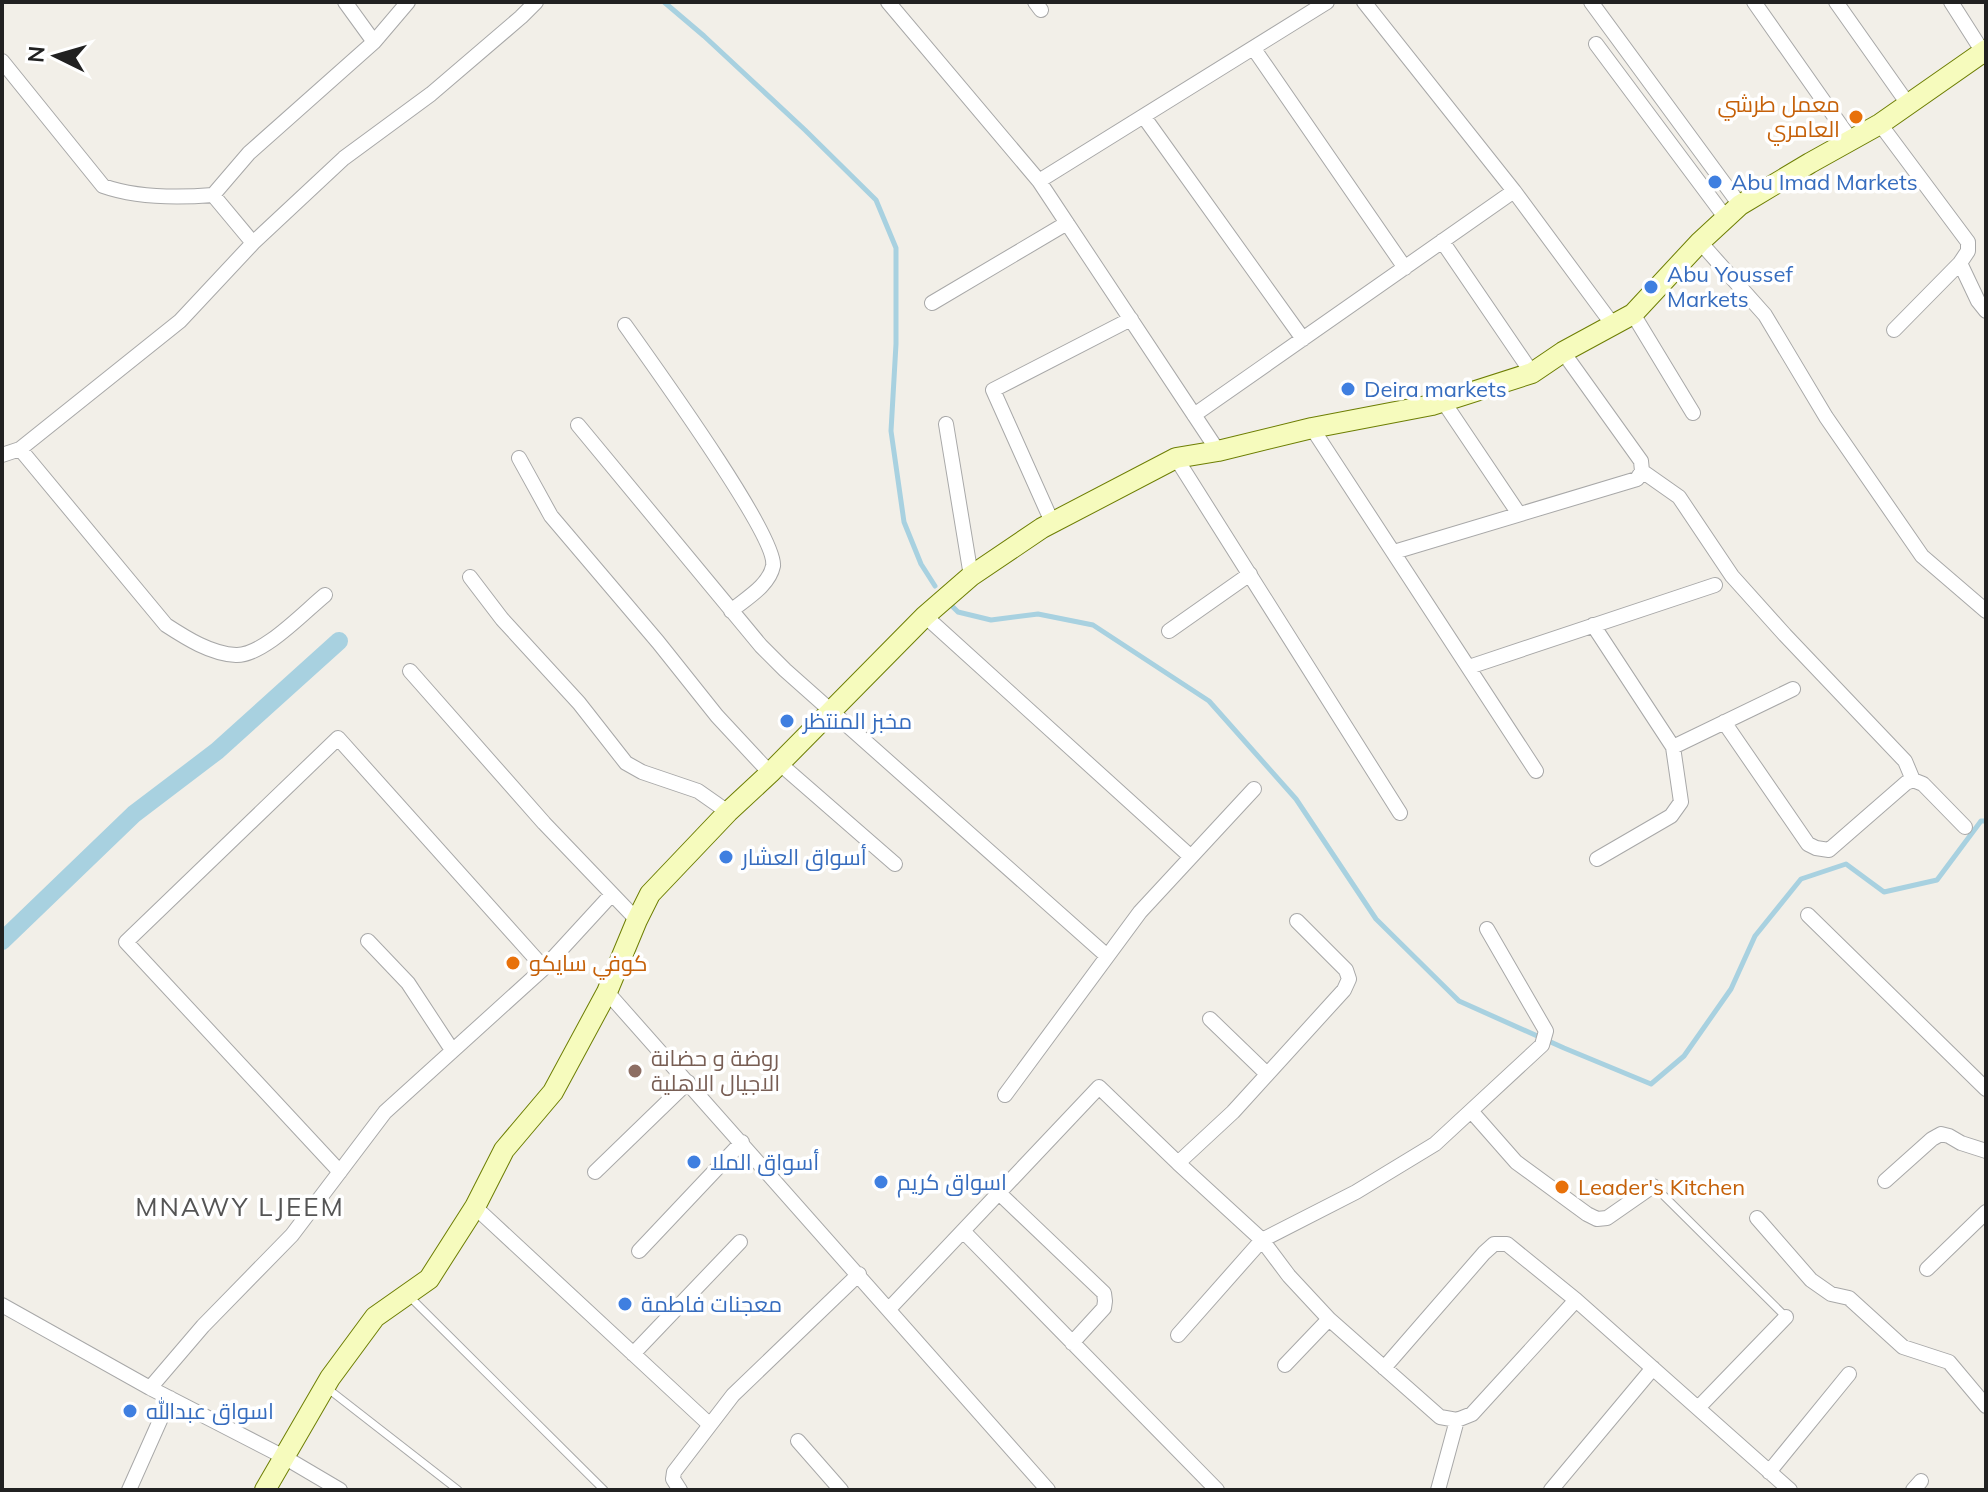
<svg xmlns="http://www.w3.org/2000/svg" width="1988" height="1492" font-family="Mulish,Cairo,sans-serif">
<rect width="100%" height="100%" fill="#f2efe8"/>
<g fill="none" stroke-linecap="round" stroke-linejoin="round">
<path stroke="#a8d1e0" stroke-width="5" d="M 664,2 L 704,36 L 805,130 L 876,200 L 896,248 L 896,344 L 891,431 L 904,522 L 921,564 L 935,586
M 951,605 L 958,612 L 991,620 L 1038,614 L 1093,625 L 1209,701 L 1296,799 L 1376,919 L 1459,1001 L 1564,1048 L 1651,1084 L 1684,1056 L 1731,989 L 1755,936 L 1801,879 L 1846,864 L 1884,892 L 1937,880 L 1981,821 L 1986,821"/>
<path stroke="#a8d1e0" stroke-width="18" d="M 2,941 L 134,814 L 217,751 L 339,641"/>
<defs>
<path id="lane" d="M 1654,1186 L 1786,1317
M 409,1296 L 604,1490
M 327,1388 L 458,1490"/>
<path id="street" d="M 345,2 L 374,42
M 888,2 L 1039,181 L 1218,451
M 1035,2 L 1041,10
M 1364,2 L 1514,191 L 1613,325
M 1591,2 L 1740,205
M 1754,2 L 1851,140
M 1836,2 L 1908,104
M 1951,2 L 1986,57
M 1596,44 L 1725,217
M 1254,49 L 1405,268
M 2,61 L 103,186 C 137,198 177,198 213,195
M 1144,117 L 1303,339
M 1880,124 L 1968,242 L 1968,251 L 1960,263 L 1894,330
M 1039,181 L 1327,2
M 1442,241 L 1532,373
M 1700,242 L 1765,315 L 1826,417 L 1922,556 L 1986,611
M 253,243 L 213,195 L 249,153 L 374,42 L 408,2
M 1960,263 L 1978,301 L 1986,311
M 932,303 L 1067,223
M 1633,314 L 1693,413
M 625,325 C 649,359 778,537 773,566 C 769,586 745,599 731,611
M 1443,401 L 1519,514
M 1194,415 L 1514,191
M 946,424 L 971,576
M 578,425 L 761,646 L 785,670 L 1107,956
M 1312,428 L 1536,771
M 20,449 L 166,625 C 186,638 211,654 236,655 C 263,656 304,612 325,595
M 2,455 L 20,449 L 180,321 L 253,243 L 344,158 L 431,94 L 521,17 L 536,2
M 519,458 L 551,516 L 658,642 L 717,716 L 770,773
M 1176,458 L 1400,813
M 1642,471 L 1679,497 L 1732,576 L 1785,635 L 1905,761 L 1913,780
M 1052,522 L 993,390 L 1131,319
M 1394,552 L 1637,479 L 1642,471 L 1641,461 L 1563,352
M 470,577 L 502,619 L 579,703 L 626,763 L 642,772 L 698,791 L 728,812
M 925,616 L 1191,857
M 1593,625 L 1673,747 L 1681,802 L 1671,816 L 1597,859
M 1169,631 L 1250,574
M 1469,667 L 1715,585
M 410,671 L 544,823 L 637,920
M 1724,722 L 1808,844 L 1816,848 L 1829,850 L 1906,783 L 1913,780 L 1923,784 L 1965,827
M 1673,747 L 1793,689
M 779,763 L 895,864
M 1808,915 L 1986,1089
M 368,941 L 408,983 L 452,1050
M 607,992 L 1048,1490
M 1210,1019 L 1267,1074
M 1005,1095 L 1140,912 L 1254,789
M 1472,1112 L 1516,1162 L 1587,1214 L 1597,1219 L 1607,1218 L 1653,1186
M 1178,1163 L 1233,1112 L 1344,990 L 1349,979 L 1346,970 L 1297,921
M 340,1172 L 126,942 L 338,738 L 544,968
M 595,1172 L 688,1082
M 1885,1181 L 1932,1139 L 1941,1134 L 1949,1136 L 1961,1143 L 1986,1151
M 999,1193 L 1104,1293 L 1105,1301 L 1104,1308 L 1072,1343
M 475,1207 L 710,1425
M 1757,1218 L 1811,1280 L 1831,1294 L 1849,1298 L 1903,1347 L 1949,1362 L 1986,1406
M 963,1231 L 1217,1490
M 639,1251 L 742,1142
M 1927,1269 L 1986,1212
M 2,1305 L 150,1388 L 284,1457 L 340,1490
M 889,1309 L 1099,1087 L 1178,1163 L 1262,1240 L 1289,1276 L 1329,1319 L 1440,1417 L 1457,1420 L 1472,1414 L 1576,1300
M 1178,1335 L 1262,1240 L 1356,1192 L 1435,1144 L 1542,1045 L 1546,1031 L 1487,929
M 633,1354 L 740,1242
M 1285,1365 L 1329,1319
M 1384,1368 L 1484,1253 L 1494,1244 L 1507,1244 L 1576,1300 L 1790,1490
M 150,1388 L 203,1326 L 292,1235 L 385,1112 L 544,968 L 612,894
M 1698,1408 L 1786,1317
M 798,1441 L 841,1490
M 1769,1472 L 1849,1374
M 129,1490 L 170,1398
M 680,1490 L 673,1479 L 674,1472 L 733,1395 L 859,1274
M 1438,1490 L 1457,1420
M 1551,1490 L 1653,1368
M 1913,1490 L 1921,1481"/>
<path id="secondary" d="M 265,1490 L 330,1378 L 375,1317 L 429,1279 L 475,1207 L 504,1150 L 553,1092 L 607,992 L 637,920 L 650,894 L 728,812 L 770,773 L 925,616 L 971,576 L 1042,528 L 1176,458 L 1218,451 L 1312,428 L 1432,405 L 1532,373 L 1563,352 L 1633,314 L 1700,242 L 1740,205 L 1810,163 L 1880,124 L 1986,50"/>
</defs>
<use href="#lane" stroke="#a8a8a8" stroke-width="9"/>
<use href="#street" stroke="#a8a8a8" stroke-width="16"/>
<use href="#secondary" stroke="#6d7e03" stroke-width="22"/>
<use href="#lane" stroke="#fff" stroke-width="7"/>
<use href="#street" stroke="#fff" stroke-width="14"/>
<use href="#secondary" stroke="#f6fbbd" stroke-width="20"/>
</g>
<g fill="#e8710a" stroke="#fff" stroke-width="3">
<circle cx="1856" cy="117" r="8"/>
<circle cx="513" cy="963" r="8"/>
<circle cx="1562" cy="1187" r="8"/>
</g>
<g fill="#3f7fe0" stroke="#fff" stroke-width="3">
<circle cx="1715" cy="182" r="8"/>
<circle cx="1651" cy="287" r="8"/>
<circle cx="1348" cy="389" r="8"/>
<circle cx="787" cy="721" r="8"/>
<circle cx="726" cy="857" r="8"/>
<circle cx="694" cy="1162" r="8"/>
<circle cx="881" cy="1182" r="8"/>
<circle cx="625" cy="1304" r="8"/>
<circle cx="130" cy="1411" r="8"/>
</g>
<circle fill="#8d6e63" stroke="#fff" stroke-width="3" cx="635" cy="1071" r="8"/>
<g text-anchor="middle" stroke-width="7" stroke-linejoin="round" paint-order="stroke">
<g font-size="22" fill="#c56008" stroke="#fff" text-anchor="start">
<text x="1840" y="112" text-anchor="end">معمل طرشي<tspan x="1840" dy="25">العامري</tspan></text>
<text x="529" y="971">كوفي سايكو</text>
<text x="1578" y="1195">Leader's Kitchen</text>
</g>
<g font-size="22" fill="#366cbe" stroke="#fff" text-anchor="start">
<text x="1731" y="190">Abu Imad Markets</text>
<text x="1667" y="282">Abu Youssef<tspan x="1667" dy="25">Markets</tspan></text>
<text x="1364" y="397">Deira markets</text>
<text x="803" y="729">مخبز المنتظر</text>
<text x="742" y="865">أسواق العشار</text>
<text x="710" y="1170">أسواق الملا</text>
<text x="897" y="1190">اسواق كريم</text>
<text x="641" y="1312">معجنات فاطمة</text>
<text x="146" y="1419">اسواق عبدالله</text>
</g>
<g font-size="22" fill="#785e54" stroke="#fff" text-anchor="start">
<text x="651" y="1066">روضة و حضانة<tspan x="651" dy="25">الاجيال الاهلية</tspan></text>
</g>
<g font-size="26" letter-spacing="2" fill="#545454" stroke="#fff">
<text x="240" y="1216">MNAWY LJEEM</text>
</g>
</g>
<rect width="1988" height="1492" fill="none" stroke="#212121" stroke-width="8"/>
<g transform="translate(56 56) rotate(275)" stroke="#ffffff" stroke-width="6" paint-order="stroke">
<path d="M0-6L14 30L0 20L-14 30Z" fill="#212121"/>
<text y="-12" font-size="22" font-weight="bold" text-anchor="middle" fill="#212121">N</text>
</g>
</svg>
